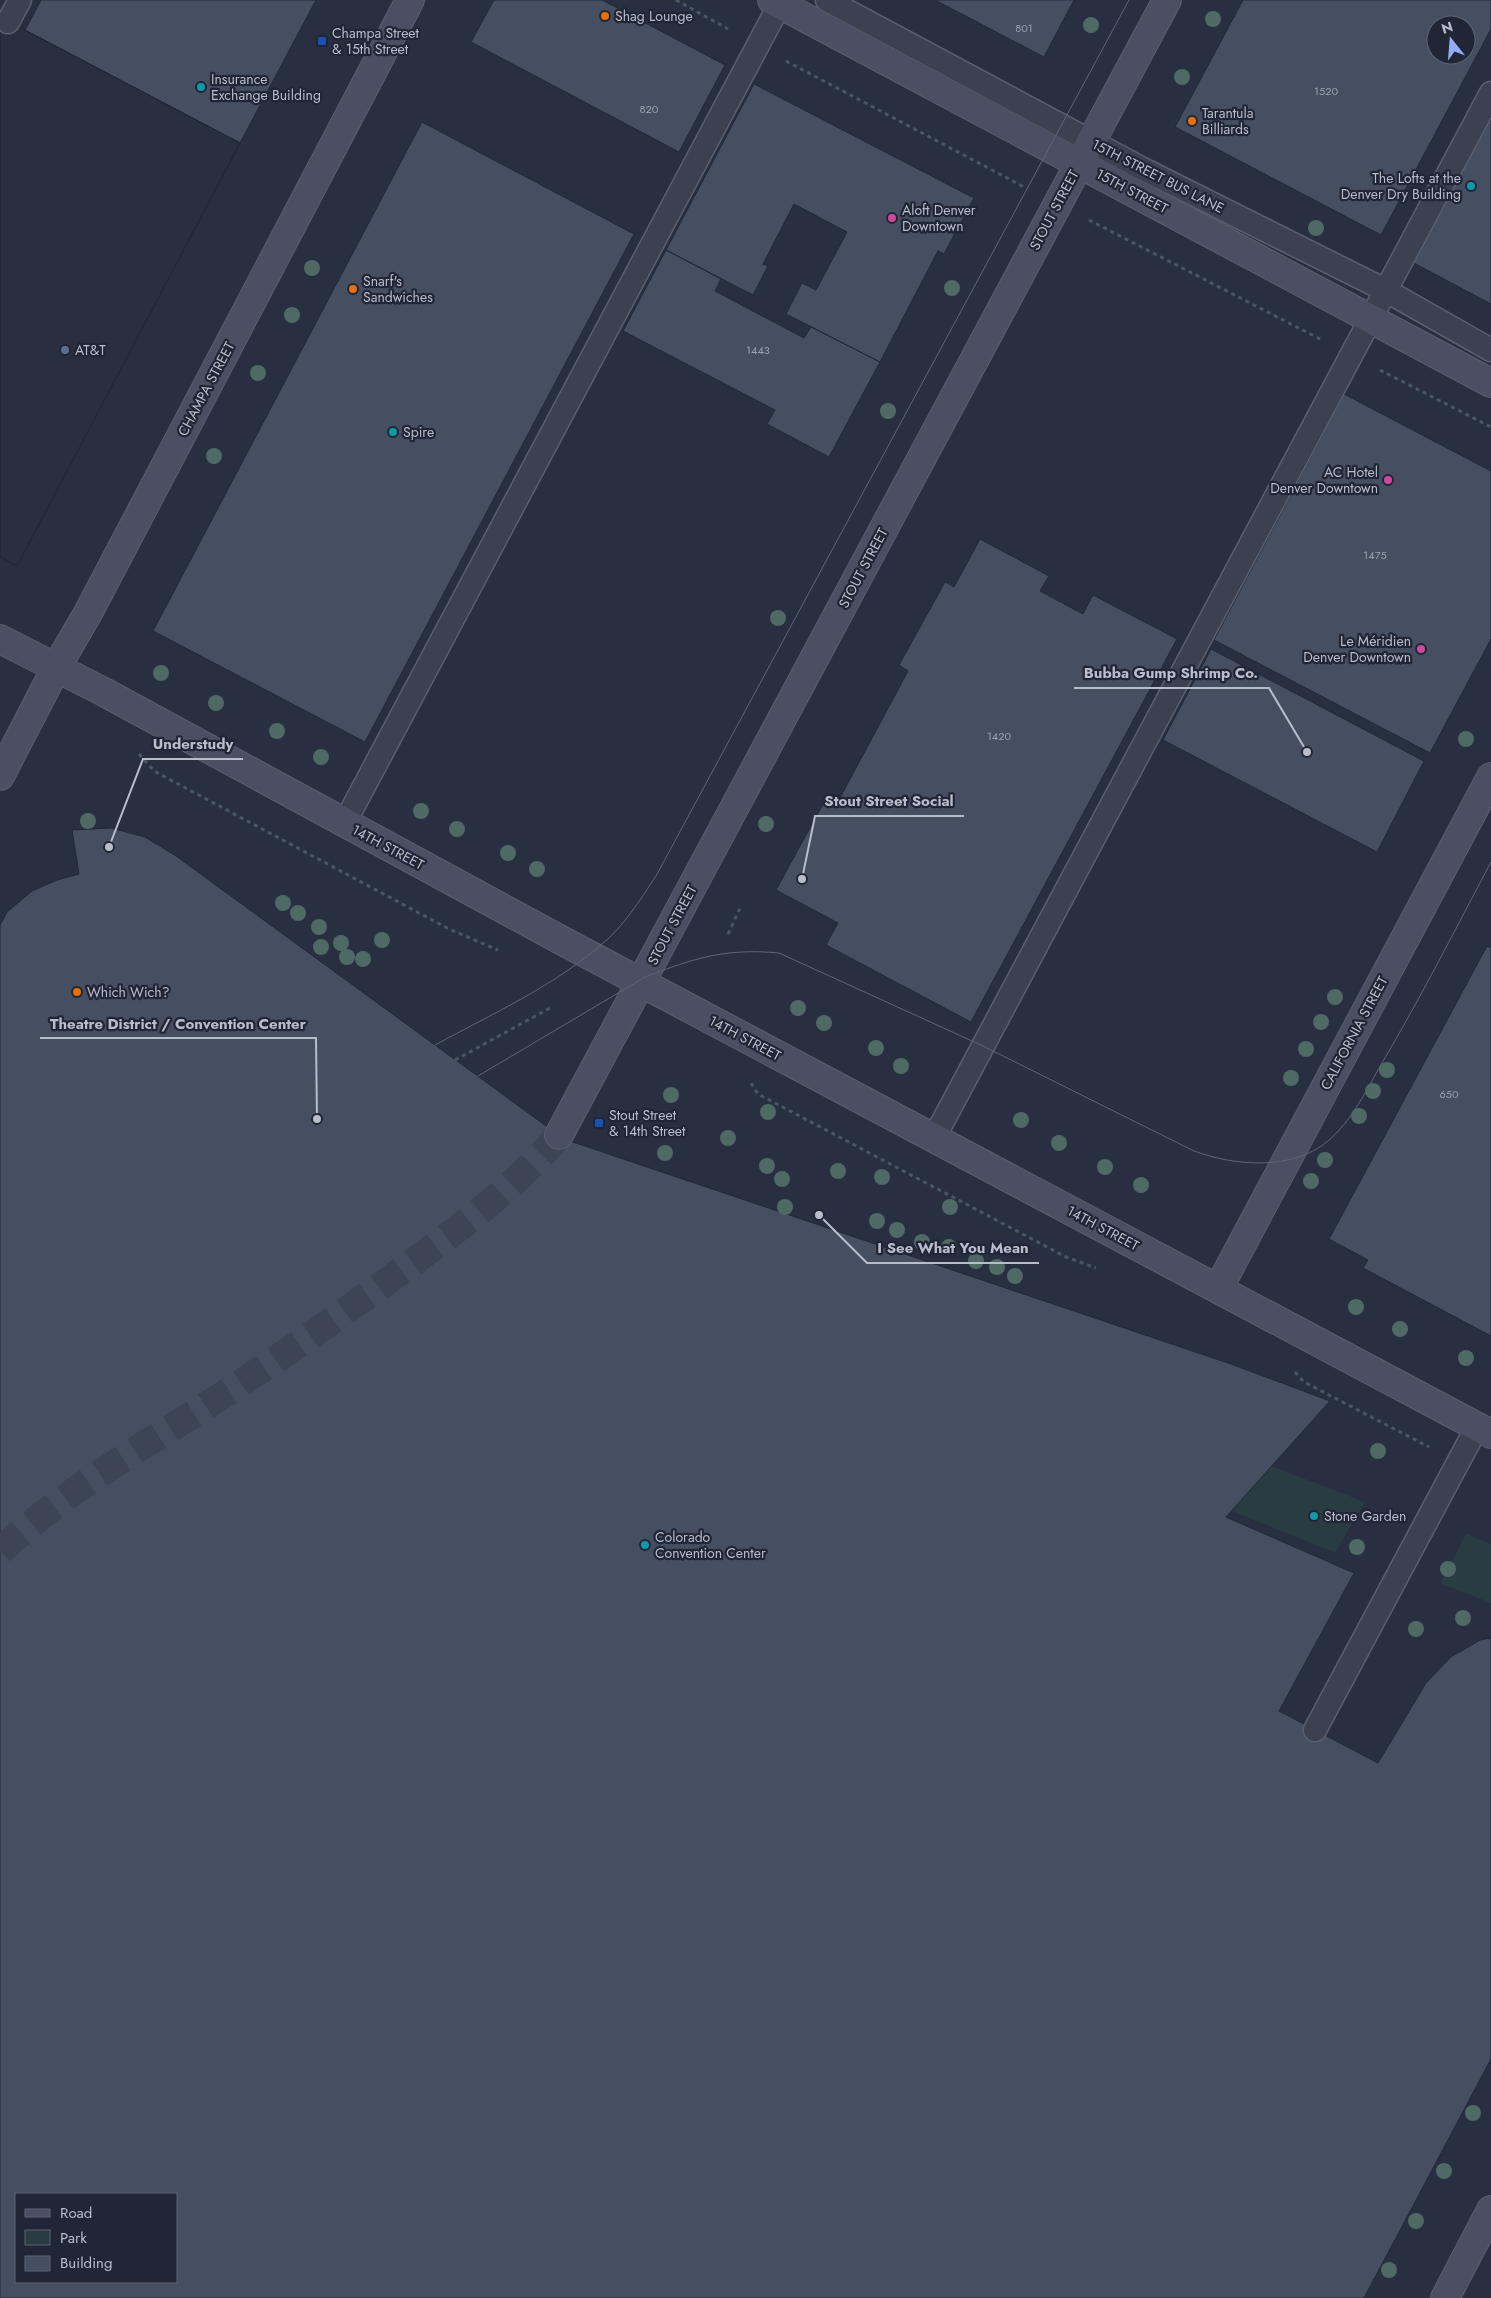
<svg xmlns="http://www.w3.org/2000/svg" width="1491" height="2298" font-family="Jost,sans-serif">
<rect width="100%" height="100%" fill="#272f41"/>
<path fill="#293c42" d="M 1222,1447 L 1365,1502 L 1335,1553 L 1191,1494 Z
M 1466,1534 L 1491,1544 L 1491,1603 L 1440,1583 Z"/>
<path fill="#464e62" stroke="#222838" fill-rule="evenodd" d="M 41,0 L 316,0 L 240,143 L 25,30 Z
M 494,0 L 602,0 L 725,65 L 679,152 L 471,42 Z
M 935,0 L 1074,0 L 1044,57 Z
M 1243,0 L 1491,0 L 1491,29 L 1381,235 L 1175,127 ZM 1436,25 L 1466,25 L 1466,55 L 1436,55 Z
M 0,17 L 240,143 L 17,566 L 0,557 Z
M 0,17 L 240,143 L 17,566 L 0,557 Z
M 754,84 L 974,198 L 944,254 L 938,251 L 880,362 L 786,314 L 802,283 L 816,290 L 847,232 L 794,204 L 763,264 L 768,266 L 753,295 L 666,250 Z
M 1491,110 L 1491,304 L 1410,261 Z
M 422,122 L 634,234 L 365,742 L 153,631 Z
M 666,250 L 721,279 L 715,291 L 804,338 L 811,327 L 880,362 L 829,457 L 767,424 L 775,410 L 623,331 Z
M 1344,394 L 1491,471 L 1491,639 L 1430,753 L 1214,640 Z
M 980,539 L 1049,576 L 1040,591 L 1083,614 L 1093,595 L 1177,639 L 971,1022 L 826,945 L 838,923 L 776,890 L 824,802 L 835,807 L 908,671 L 899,665 L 945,582 L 954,587 Z
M 1211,649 L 1424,761 L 1377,852 L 1163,740 Z
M 111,828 L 145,837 L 176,856 L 564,1139 L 1231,1364 L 1330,1401 L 1226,1517 L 1354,1573 L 1279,1711 L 1378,1763 L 1426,1683 L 1451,1657 L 1480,1640 L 1491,1638 L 1491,2059 L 1364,2298 L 0,2298 L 0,925 L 7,912 L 32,891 L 57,880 L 79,874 L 72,830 ZM 16,2194 L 176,2194 L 176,2282 L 16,2282 Z
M 1487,946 L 1491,948 L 1491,1336 L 1363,1268 L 1368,1260 L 1329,1239 Z"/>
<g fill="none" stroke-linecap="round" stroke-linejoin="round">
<path stroke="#3d4456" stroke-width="28" stroke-dasharray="28 14" stroke-linecap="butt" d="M 0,1551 C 56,1499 123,1458 187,1418 C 257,1374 324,1327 390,1279 C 450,1235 511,1192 559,1135"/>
<defs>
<path id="lane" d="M 827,0 L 1141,168 L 1385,290 L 1491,350
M 8,22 L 20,0
M 344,824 L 782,0
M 934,1138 L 1491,93
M 1315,1730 L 1477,1427"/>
<path id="secondary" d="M 772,0 L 1491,383
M 0,639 L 104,692 L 561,940 L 1491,1434
M 0,776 L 56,668 L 88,613 L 410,0
M 559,1135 L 1167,0
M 1218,1289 L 1491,777
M 1445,2298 L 1491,2210"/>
</defs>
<use href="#lane" stroke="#595f6e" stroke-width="25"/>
<use href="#secondary" stroke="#595f6e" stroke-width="30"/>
<path stroke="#47595e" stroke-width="3" stroke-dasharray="4 4" stroke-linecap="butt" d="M 676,0 L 728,29
M 786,61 L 1026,188
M 1089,220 L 1322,340
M 1380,370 L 1491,427
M 139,754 L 154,771 L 449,929 L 498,950
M 728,934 L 741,906
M 455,1060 L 550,1008
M 751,1083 L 758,1094 L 1066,1257 L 1096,1268
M 1295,1372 L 1304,1382 L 1429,1447"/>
<use href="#lane" stroke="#3b4151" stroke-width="22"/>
<use href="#secondary" stroke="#4a5063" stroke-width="28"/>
<path stroke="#5e6577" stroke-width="1" d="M 435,1045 C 492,1014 552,987 601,945 C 624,926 640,900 656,876 L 1129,0
M 478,1076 L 645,977 C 695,958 725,948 779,953 L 983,1046 L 1194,1151 C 1235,1166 1292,1171 1328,1141 C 1352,1121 1367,1089 1382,1063 C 1421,997 1455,930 1491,862"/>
</g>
<g fill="#4f6a64">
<circle cx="1213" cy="19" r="8"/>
<circle cx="1091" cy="25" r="8"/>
<circle cx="1182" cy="77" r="8"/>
<circle cx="1316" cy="228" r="8"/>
<circle cx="312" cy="268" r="8"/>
<circle cx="952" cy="288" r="8"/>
<circle cx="292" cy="315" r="8"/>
<circle cx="258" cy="373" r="8"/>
<circle cx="888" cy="411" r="8"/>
<circle cx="214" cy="456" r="8"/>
<circle cx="778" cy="618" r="8"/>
<circle cx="161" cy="673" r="8"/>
<circle cx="216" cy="703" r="8"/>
<circle cx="277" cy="731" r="8"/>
<circle cx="1466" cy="739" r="8"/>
<circle cx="321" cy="757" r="8"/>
<circle cx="421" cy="811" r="8"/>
<circle cx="88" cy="821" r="8"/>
<circle cx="766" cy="824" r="8"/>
<circle cx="457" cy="829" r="8"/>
<circle cx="508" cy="853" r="8"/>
<circle cx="537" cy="869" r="8"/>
<circle cx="283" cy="903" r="8"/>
<circle cx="298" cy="913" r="8"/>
<circle cx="319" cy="927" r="8"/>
<circle cx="382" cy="940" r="8"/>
<circle cx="341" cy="943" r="8"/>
<circle cx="321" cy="947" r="8"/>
<circle cx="347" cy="957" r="8"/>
<circle cx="363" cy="959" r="8"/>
<circle cx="1335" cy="997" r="8"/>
<circle cx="798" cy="1008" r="8"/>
<circle cx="1321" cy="1022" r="8"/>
<circle cx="824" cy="1023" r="8"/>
<circle cx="876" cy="1048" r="8"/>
<circle cx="1306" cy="1049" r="8"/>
<circle cx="901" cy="1066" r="8"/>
<circle cx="1387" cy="1070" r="8"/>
<circle cx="1291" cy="1078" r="8"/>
<circle cx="1373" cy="1091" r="8"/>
<circle cx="671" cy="1095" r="8"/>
<circle cx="768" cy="1112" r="8"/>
<circle cx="1359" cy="1116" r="8"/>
<circle cx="1021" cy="1120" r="8"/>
<circle cx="728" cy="1138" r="8"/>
<circle cx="1059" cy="1143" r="8"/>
<circle cx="665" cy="1153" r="8"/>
<circle cx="1325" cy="1160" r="8"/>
<circle cx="767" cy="1166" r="8"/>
<circle cx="1105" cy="1167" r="8"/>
<circle cx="838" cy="1171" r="8"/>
<circle cx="882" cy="1177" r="8"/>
<circle cx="782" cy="1179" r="8"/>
<circle cx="1311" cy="1181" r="8"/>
<circle cx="1141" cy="1185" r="8"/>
<circle cx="785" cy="1207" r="8"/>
<circle cx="950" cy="1207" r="8"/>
<circle cx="877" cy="1221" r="8"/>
<circle cx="897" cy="1230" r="8"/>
<circle cx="922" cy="1242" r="8"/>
<circle cx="949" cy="1247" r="8"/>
<circle cx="976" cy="1261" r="8"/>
<circle cx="997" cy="1267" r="8"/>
<circle cx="1015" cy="1276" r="8"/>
<circle cx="1356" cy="1307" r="8"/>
<circle cx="1400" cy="1329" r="8"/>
<circle cx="1466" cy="1358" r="8"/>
<circle cx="1378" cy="1451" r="8"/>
<circle cx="1357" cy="1547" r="8"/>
<circle cx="1448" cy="1569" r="8"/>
<circle cx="1463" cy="1618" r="8"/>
<circle cx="1416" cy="1629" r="8"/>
<circle cx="1473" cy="2113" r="8"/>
<circle cx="1444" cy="2171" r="8"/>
<circle cx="1416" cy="2221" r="8"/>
<circle cx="1389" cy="2270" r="8"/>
</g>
<g fill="#e8710a" stroke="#202636" stroke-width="2">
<circle cx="605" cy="16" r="5"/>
<circle cx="1192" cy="121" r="5"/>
<circle cx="353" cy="289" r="5"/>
<circle cx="77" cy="992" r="5"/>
</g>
<g fill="#1a4fb4" stroke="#202636" stroke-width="2">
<rect x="317" y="36" width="10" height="10" rx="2.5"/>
<rect x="594" y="1118" width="10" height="10" rx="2.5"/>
</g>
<g fill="#0f9aa8" stroke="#202636" stroke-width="2">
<circle cx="201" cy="87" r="5"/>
<circle cx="1471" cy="186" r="5"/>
<circle cx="393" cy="432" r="5"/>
<circle cx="1314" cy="1516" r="5"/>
<circle cx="645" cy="1545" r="5"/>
</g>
<g fill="#d1479c" stroke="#202636" stroke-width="2">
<circle cx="892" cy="218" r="5"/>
<circle cx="1388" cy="480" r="5"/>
<circle cx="1421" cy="649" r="5"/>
</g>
<circle fill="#5c6f8a" stroke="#202636" stroke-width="2" cx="65" cy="350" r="5"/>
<g text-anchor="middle" stroke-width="4.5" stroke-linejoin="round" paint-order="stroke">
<g font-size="11" fill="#9ca1b1">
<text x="1024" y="32">801</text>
<text x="1326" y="95">1520</text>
<text x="649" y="113">820</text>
<text x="758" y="354">1443</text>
<text x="1375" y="559">1475</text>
<text x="999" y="740">1420</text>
<text x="1449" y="1098">650</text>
</g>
<g font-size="14" fill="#b8bdcb" stroke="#202636" text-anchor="start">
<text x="615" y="21">Shag Lounge</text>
<text x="332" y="38">Champa Street<tspan x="332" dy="16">&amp; 15th Street</tspan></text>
<text x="211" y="84">Insurance<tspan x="211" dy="16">Exchange Building</tspan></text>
<text x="1202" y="118">Tarantula<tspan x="1202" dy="16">Billiards</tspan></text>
<text x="1461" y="183" text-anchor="end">The Lofts at the<tspan x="1461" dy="16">Denver Dry Building</tspan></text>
<text x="902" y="215">Aloft Denver<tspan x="902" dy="16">Downtown</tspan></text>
<text x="363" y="286">Snarf's<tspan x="363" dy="16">Sandwiches</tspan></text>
<text x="75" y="355">AT&amp;T</text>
<text x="403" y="437">Spire</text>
<text x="1378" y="477" text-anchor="end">AC Hotel<tspan x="1378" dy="16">Denver Downtown</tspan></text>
<text x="1411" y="646" text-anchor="end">Le Méridien<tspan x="1411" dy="16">Denver Downtown</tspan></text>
<text x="87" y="997">Which Wich?</text>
<text x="609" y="1120">Stout Street<tspan x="609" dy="16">&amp; 14th Street</tspan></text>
<text x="1324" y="1521">Stone Garden</text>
<text x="655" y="1542">Colorado<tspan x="655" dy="16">Convention Center</tspan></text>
</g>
<g font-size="14" fill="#b8bdcb" stroke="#202636">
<text transform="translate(1158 176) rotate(27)" y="5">15TH STREET BUS LANE</text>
<text transform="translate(1132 191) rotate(28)" y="5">15TH STREET</text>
<text transform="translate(1054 210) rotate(-62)" y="5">STOUT STREET</text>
<text transform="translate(206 389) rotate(-62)" y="5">CHAMPA STREET</text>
<text transform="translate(863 568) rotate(-62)" y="5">STOUT STREET</text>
<text transform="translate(388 847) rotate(28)" y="5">14TH STREET</text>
<text transform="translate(672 925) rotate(-62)" y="5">STOUT STREET</text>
<text transform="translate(1354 1033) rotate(-62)" y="5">CALIFORNIA STREET</text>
<text transform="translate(745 1038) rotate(28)" y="5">14TH STREET</text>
<text transform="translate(1103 1228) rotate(28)" y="5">14TH STREET</text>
</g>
</g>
<path fill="none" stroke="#b8bdcb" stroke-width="2" d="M1307 752L1269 688H1074M109 847L143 759H243M802 879L815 816H964M317 1119L316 1038H40M819 1215L867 1263H1039"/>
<g fill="#b8bdcb" stroke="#202636" stroke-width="2">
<circle cx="1307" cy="752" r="5"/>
<circle cx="109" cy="847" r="5"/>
<circle cx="802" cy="879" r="5"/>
<circle cx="317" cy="1119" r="5"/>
<circle cx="819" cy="1215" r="5"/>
</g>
<g font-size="15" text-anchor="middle" font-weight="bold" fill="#b8bdcb" stroke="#202636" stroke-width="4.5" stroke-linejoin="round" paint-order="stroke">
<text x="1171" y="678">Bubba Gump Shrimp Co.</text>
<text x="193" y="749">Understudy</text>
<text x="889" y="806">Stout Street Social</text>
<text x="178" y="1029">Theatre District / Convention Center</text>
<text x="953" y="1253">I See What You Mean</text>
</g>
<rect x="15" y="2193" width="162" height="90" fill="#202636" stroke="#5d6272"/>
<rect x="25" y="2209" width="25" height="8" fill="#4a5063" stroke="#5d6272"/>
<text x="60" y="2218" font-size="15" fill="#b8bdcb">Road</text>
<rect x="25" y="2230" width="25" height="15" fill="#293c42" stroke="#5d6272"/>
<text x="60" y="2243" font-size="15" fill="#b8bdcb">Park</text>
<rect x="25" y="2256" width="25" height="15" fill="#464e62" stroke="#5d6272"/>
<text x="60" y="2268" font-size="15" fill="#b8bdcb">Building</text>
<g transform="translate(1451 40) rotate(343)"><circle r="24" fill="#202636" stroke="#5d6272"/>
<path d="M0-4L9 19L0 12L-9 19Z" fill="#94acf4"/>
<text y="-8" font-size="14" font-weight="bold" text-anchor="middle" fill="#b8bdcb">N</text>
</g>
</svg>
